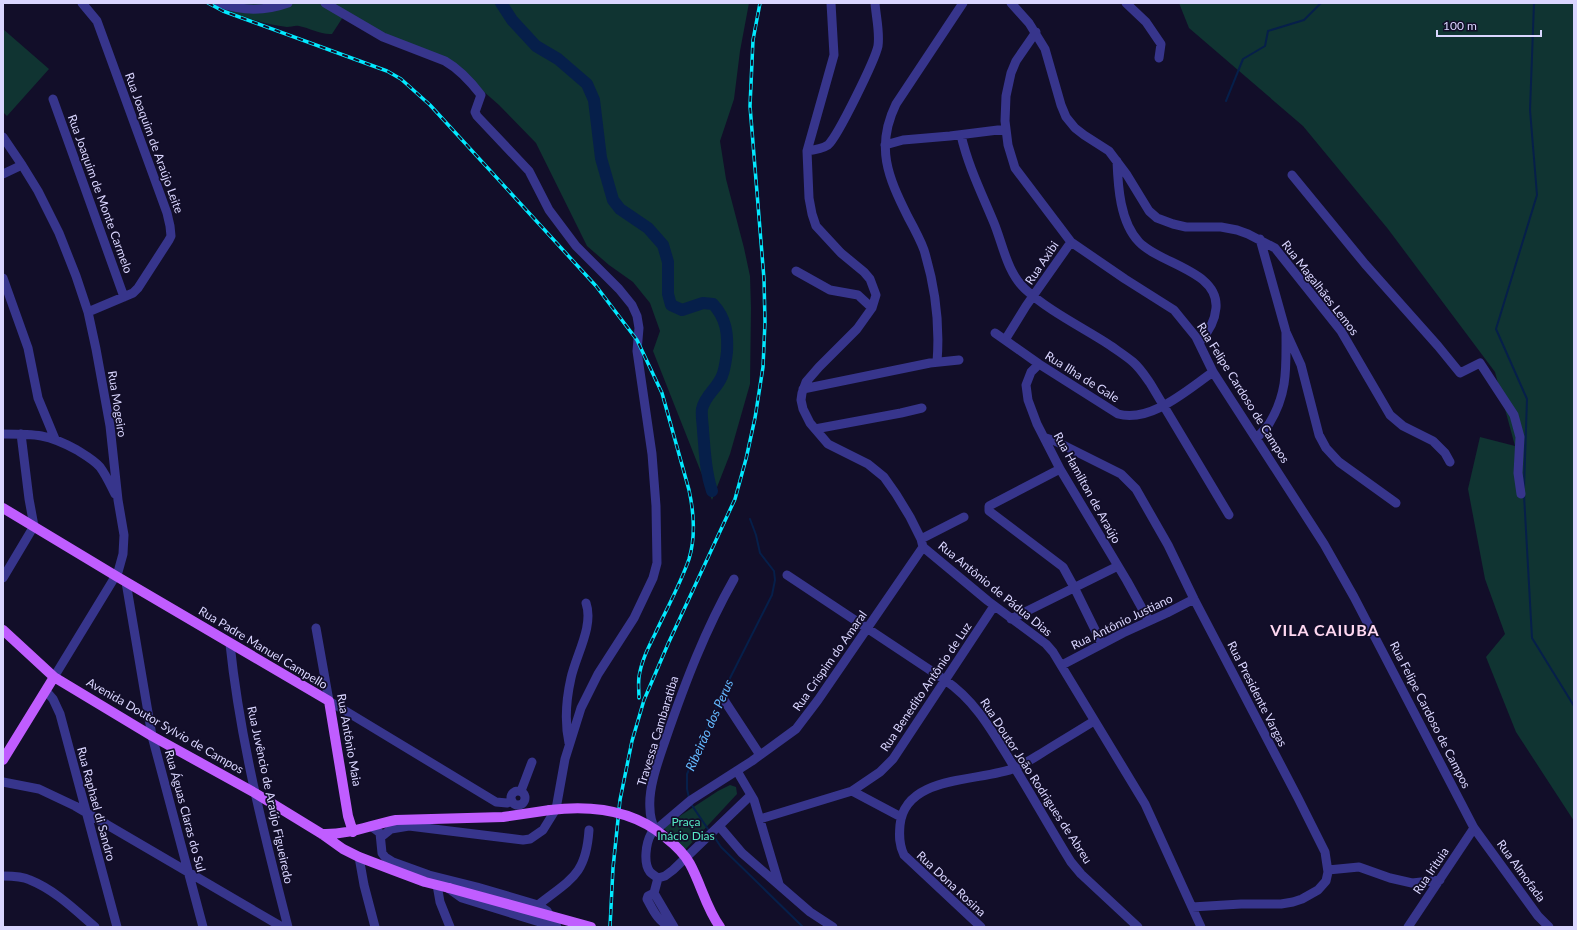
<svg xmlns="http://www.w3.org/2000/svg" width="1577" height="930" font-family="Lato,sans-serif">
<rect width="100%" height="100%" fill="#120e29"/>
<path fill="#103432" d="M 213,3 L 749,3 L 740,51 L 734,99 L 720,141 L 726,179 L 744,248 L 750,276 L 751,308 L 750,384 L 730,454 L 712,500 L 653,351 L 660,331 L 650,303 L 633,282 L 609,265 L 587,246 L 536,143 L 499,105 L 474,83 L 439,56 L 343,17 L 332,34 C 321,35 310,28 299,26 C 295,25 291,27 287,27 C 261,24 235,15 213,3 Z
M 1179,3 L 1574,3 L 1574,821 L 1516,732 L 1486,657 L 1505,634 L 1485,579 L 1468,489 L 1480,437 L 1515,446 L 1495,372 L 1388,229 L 1303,126 L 1189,28 Z
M 3,29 L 49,69 L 7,116 L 3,112 Z
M 730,785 L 736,787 L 737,794 L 685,850 L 663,827 L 718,791 Z"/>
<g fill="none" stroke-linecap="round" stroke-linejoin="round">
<path stroke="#061f4a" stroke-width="2" d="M 1226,101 L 1243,59 L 1265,46 L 1268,31 L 1304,20 L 1321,3
M 1524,487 L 1527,399 L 1496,329 L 1537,195 L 1530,110 L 1534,3
M 1524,495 L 1532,638 L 1574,706
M 689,798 L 687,789 L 687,774 L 724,690 L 772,595 L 775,580 L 774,571 L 760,553 L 756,535 L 750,519
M 691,804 L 710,832
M 713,835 L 721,847 L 803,927"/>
<path stroke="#061f4a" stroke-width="12" d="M 501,3 L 512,20 L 536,46 L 558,59 L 587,84 L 594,100 L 601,158 L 613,200 L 620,209 L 648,228 L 663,245 L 668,262 L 668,294 L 671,305 L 682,310 L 703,303 L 713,304 C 726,318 728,333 727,352 C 726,359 725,369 722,376 C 717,389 705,395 702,409 C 701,416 703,424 703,431 C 705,451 705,471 712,491"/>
<path stroke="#37358c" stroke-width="9" d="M 82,3 L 97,21 L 167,213 L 170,226 L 171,236 L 169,240 L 138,288 L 133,293 L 88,312
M 219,3 C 242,11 266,11 288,3
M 325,3 L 383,37 L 445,61 C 459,69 471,82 481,95 L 475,112 L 477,116 L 529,171 L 549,210 L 576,246 L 619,289 L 632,305 L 637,316 L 639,328 L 637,351 L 652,454 L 656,506 L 657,563 L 653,578 L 634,618 L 598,674 L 581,708 L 565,759 L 556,809 L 543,830 L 530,839 L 523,840 L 409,826 L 391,829 L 381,837
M 831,3 L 834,55 L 807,151 L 809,198 L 812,214 L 816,226 L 841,253 L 864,272 L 870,279 L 876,295 L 872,308 L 857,329 L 819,367 L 806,382 L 802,393 L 801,400 L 803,409 L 810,423 L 828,444 L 868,464 L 884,477 L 896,494 L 910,517 L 921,539 L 923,547 L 988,601 L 1046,644 L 1053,652 L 1145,804 L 1201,927
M 1011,3 L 1029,23 L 1045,49 L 1061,105 L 1066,117 L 1075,128 L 1084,135 L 1109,151 L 1127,175 L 1149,211 L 1157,218 L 1173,224 L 1186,227 L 1221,227 L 1237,230 L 1248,234 L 1275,248 L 1341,331 L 1390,415 L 1403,426 L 1433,441 L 1445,453 L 1450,462
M 1126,3 L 1146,22 L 1161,44 L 1159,58
M 1036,32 L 1016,61 L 1011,73 L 1006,96 L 1005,121 L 1008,145 L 1015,168 L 1071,242 L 1125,279 L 1174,310 L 1196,337 L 1213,372 L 1324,544 L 1354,597 L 1474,828 L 1538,916 L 1549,927
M 53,99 L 124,297
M 961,135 C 968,166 982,194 994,223 C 1003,245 1007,272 1025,289 C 1050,312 1082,327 1111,346 C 1118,351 1126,356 1133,362 C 1140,368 1145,376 1150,383 L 1229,515
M 3,137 L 22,165 L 38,191 L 59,233 L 76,276 L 88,312 L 96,349 L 110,426 L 118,500 L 124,535 L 123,554 L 118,572 L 54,677
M 885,145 L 903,140 L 950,136 L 1006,129
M 807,151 C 815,150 822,149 828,145 C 838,136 875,60 878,46 C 880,32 876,17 875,3
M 1117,161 C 1118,187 1120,222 1139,242 C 1160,264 1219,271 1216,308 C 1215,321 1208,333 1199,343
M 3,174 L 22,165
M 1292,175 L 1365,264 L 1438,346 L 1460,373 L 1480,363 L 1514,415 L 1520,437 L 1518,473 L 1521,494
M 1260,239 L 1286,332 L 1301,365 L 1319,435 L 1326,448 L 1339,462 L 1396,503
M 796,271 L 830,290 L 858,295 L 872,308
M 3,278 L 28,348 L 38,398 L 55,439
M 995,333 L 1005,340 L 1026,306 L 1071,242
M 1005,340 L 1039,364 L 1118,414 C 1151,423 1187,390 1213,372
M 937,362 C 940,325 935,286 924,250 C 920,239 914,228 908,217 C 888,177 875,147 896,104 L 963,3
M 1039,364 L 1031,372 L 1026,385 L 1028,400 L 1037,424 L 1060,469 L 1127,581 L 1149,621
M 803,389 L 930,363 L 959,360
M 815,429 L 901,413 L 922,408
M 3,434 C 36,434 48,434 77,450 C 85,455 94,460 100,467 C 106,475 110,484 115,494
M 1046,438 L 1055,441 L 1121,474 L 1136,489 L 1168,545 L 1194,599 L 1298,798 L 1325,852 L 1328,872 L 1326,881 L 1318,890 L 1302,899 L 1293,902 L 1281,904 L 1241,904 L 1192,907
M 1257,438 C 1261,433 1265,429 1269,424 C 1288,393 1286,368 1286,333
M 1060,469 L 989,506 L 989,511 L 1063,567 L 1074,587 L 1102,644
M 921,539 L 964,517
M 787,575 L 945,680 C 977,702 993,733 1013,765 C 1033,797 1051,830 1071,862 L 1081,874 L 1138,927
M 3,578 L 34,526 L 29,499 L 21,434
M 126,582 L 152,736 L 203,927
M 1011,619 L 1118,566
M 316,628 L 329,701 L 496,802 L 507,803 L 512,801
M 230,644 C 240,740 264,834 288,927
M 1062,665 L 1123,633 L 1167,613 L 1194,599
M 46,691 L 53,699 L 60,714 L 117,927
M 724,700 L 760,755
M 569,743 C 564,720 566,700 571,678 C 576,655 594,626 586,603
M 737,771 L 754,800 L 779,884
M 3,782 L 39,789 L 75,806 L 282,927
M511 798a7 7 0 1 1 14 0a7 7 0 1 1-14 0Z
M 521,791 L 532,762
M 852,791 L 880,772 L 893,759 L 994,606
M 760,819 L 852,791 L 901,817
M 719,826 L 742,853 L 810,912 L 833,927
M 372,827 L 380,833 L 382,853 L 385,857 L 393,862 L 429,875 L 477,887 L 538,905 L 547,911 L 557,927
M 655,830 C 652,823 650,817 650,809 C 648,787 659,759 666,738 C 685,683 705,630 734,579
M 359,857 L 364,885 L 375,927
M 1328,870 L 1359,867 L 1390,878 L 1412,883 L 1440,880
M 3,876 C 12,876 22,876 30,880 C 55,890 75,910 95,927
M 658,878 C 655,876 652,874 650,872 C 643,863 646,843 651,834 L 691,800 L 752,761 L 796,729 L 818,700 L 923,547
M 658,878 L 665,876 L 673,870 L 751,795
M 658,878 L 654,893 L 674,927
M 437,885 L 440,902 L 450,927
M 448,888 L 462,898 L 556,927
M 654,893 L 648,896 L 647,899 C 653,910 658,922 671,927
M 538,905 C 571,879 586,875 589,830
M 981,927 L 904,855 C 899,845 899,836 900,825 C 905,774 981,782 1015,768 C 1025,764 1035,757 1045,751 C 1061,741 1078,731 1094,721
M 1408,927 L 1474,828"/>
<path stroke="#c05dff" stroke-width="10" d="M 3,508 L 116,576 L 329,701 L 348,816 L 353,832
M 3,630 L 54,677 L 152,736 L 255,793 L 322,834 L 343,849 L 359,857 L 393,870 L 425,882 L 449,888
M 3,760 L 54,677
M 322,834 C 349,835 370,825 396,820 L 503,817 L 550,810"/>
<defs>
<path id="rail" d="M 208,3 L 223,11 L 387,71 L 401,79 L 430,105 L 596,286 L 637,340 L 662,393 L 689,490 C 694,513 696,536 689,559 C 680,585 666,610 655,634 C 648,648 641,662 639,677 C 638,684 639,691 639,698
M 610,927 L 613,868 L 620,800 L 632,741 L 644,700 L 668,644 L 735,499 L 746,459 L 755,418 L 763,367 L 765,322 L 764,279 L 750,106 L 753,40 L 760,3"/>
</defs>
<use href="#rail" stroke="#02e9ff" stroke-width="3.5"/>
<use href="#rail" stroke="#120e29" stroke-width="2" stroke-dasharray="6" stroke-linecap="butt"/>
<path stroke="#c05dff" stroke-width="10" d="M 550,810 C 591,805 632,809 665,837 C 674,844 684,853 690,864 C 701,884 706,908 720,927
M 449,888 L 591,927"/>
</g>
<g text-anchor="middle" stroke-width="3.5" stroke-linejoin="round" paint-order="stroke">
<g font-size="12" fill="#dad6ff" stroke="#120e29">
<text transform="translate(154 143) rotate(70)" y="4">Rua Joaquim de Araújo Leite</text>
<text transform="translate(100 194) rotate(70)" y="4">Rua Joaquim de Monte Carmelo</text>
<text transform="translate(1042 263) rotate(-56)" y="4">Rua Axibi</text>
<text transform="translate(1320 288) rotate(52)" y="4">Rua Magalhães Lemos</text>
<text transform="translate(1082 377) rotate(32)" y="4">Rua Ilha de Gale</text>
<text transform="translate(1243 393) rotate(58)" y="4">Rua Felipe Cardoso de Campos</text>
<text transform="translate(117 404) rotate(81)" y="4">Rua Mogeiro</text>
<text transform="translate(1087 488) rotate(61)" y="4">Rua Hamilton de Araújo</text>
<text transform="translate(995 589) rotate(39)" y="4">Rua Antônio de Pádua Dias</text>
<text transform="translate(1122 622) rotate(-26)" y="4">Rua Antônio Justiano</text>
<text transform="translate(263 648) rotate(31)" y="4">Rua Padre Manuel Campello</text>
<text transform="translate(830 661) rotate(-55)" y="4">Rua Crispim do Amaral</text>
<text transform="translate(926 687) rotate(-56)" y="4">Rua Benedito Antônio de Luz</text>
<text transform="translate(1257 694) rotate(63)" y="4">Rua Presidente Vargas</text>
<text transform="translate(1430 715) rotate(63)" y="4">Rua Felipe Cardoso de Campos</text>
<text transform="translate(165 726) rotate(30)" y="4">Avenida Doutor Sylvio de Campos</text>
<text transform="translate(658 731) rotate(-73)" y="4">Travessa Cambaratiba</text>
<text transform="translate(349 740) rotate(80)" y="4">Rua Antônio Maia</text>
<text transform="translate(1036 781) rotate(57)" y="4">Rua Doutor João Rodrigues de Abreu</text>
<text transform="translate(270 795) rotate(78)" y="4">Rua Juvêncio de Araújo Figueiredo</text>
<text transform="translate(96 804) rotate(75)" y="4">Rua Raphael di Sandro</text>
<text transform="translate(185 811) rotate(75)" y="4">Rua Águas Claras do Sul</text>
<text transform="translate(1431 871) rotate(-56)" y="4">Rua Irituia</text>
<text transform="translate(1521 871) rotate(54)" y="4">Rua Almofada</text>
<text transform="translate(951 884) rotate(43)" y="4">Rua Dona Rosina</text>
</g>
<g font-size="12" fill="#56eac4" stroke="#120e29">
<text x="686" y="826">Praça<tspan x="686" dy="14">Inácio Dias</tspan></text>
</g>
<g font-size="13" font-style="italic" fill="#64b9ff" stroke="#120e29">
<text transform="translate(709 725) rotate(-66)" y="5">Ribeirão dos Perus</text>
</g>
<g font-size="16" font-weight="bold" letter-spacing="1" fill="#ffd8f1" stroke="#120e29">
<text x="1325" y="636">VILA CAIUBA</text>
</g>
</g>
<rect width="1577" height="930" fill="none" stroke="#dad6ff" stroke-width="8"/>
<path d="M1437 30v6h104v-6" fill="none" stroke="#dad6ff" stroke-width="2"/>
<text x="1443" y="30" font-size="12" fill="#dad6ff" stroke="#120e29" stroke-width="3" paint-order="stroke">100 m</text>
</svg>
